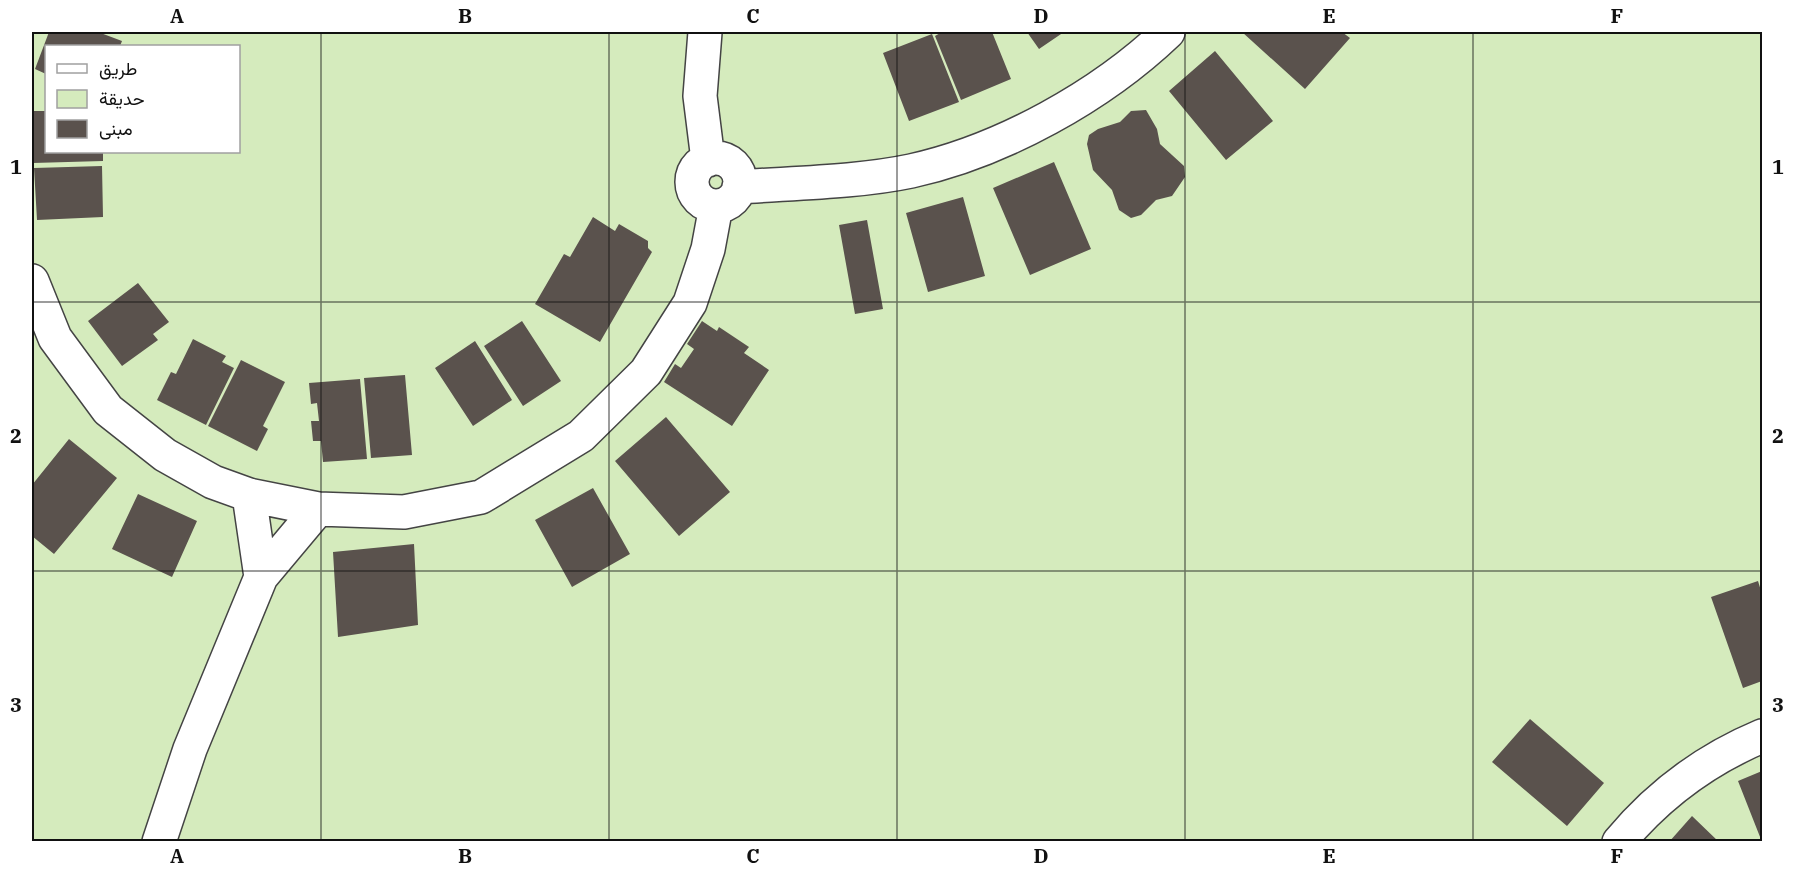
<svg xmlns="http://www.w3.org/2000/svg" width="1794" height="873" font-family="'IBM Plex Serif',Vazirmatn,serif">
<rect width="100%" height="100%" fill="#fffdf5"/>
<path fill="#d5ebbd" fill-rule="evenodd" d="M 32,32 L 1762,32 L 1762,841 L 32,841 ZM 46,46 L 238,46 L 238,152 L 46,152 Z"/>
<path fill="#5a524d" d="M 49,32 L 98,32 L 122,41 L 120,46 L 46,46 L 46,74 L 35,69 Z
M 942,32 L 992,32 L 1011,79 L 961,100 L 935,36 Z
M 1027,32 L 1064,32 L 1039,49 Z
M 1242,32 L 1342,32 L 1350,38 L 1305,89 Z
M 932,34 L 959,102 L 909,121 L 883,53 Z
M 1215,51 L 1273,121 L 1226,160 L 1169,91 Z
M 1146,110 L 1157,129 L 1160,144 L 1184,166 L 1185,177 L 1172,196 L 1156,200 L 1141,215 L 1131,218 L 1119,210 L 1112,190 L 1093,170 L 1087,144 L 1089,135 L 1098,129 L 1120,122 L 1131,111 Z
M 32,111 L 46,111 L 46,152 L 103,152 L 103,161 L 33,163 Z
M 1054,162 L 1091,249 L 1030,275 L 993,188 Z
M 102,166 L 103,217 L 37,220 L 34,168 Z
M 963,197 L 985,276 L 928,292 L 906,213 Z
M 593,217 L 615,231 L 619,224 L 648,241 L 648,248 L 652,252 L 600,342 L 535,304 L 564,254 L 570,257 Z
M 867,220 L 883,309 L 855,314 L 839,225 Z
M 138,283 L 169,322 L 153,334 L 158,340 L 122,366 L 88,321 Z
M 522,321 L 561,381 L 523,406 L 484,346 Z
M 702,321 L 717,331 L 719,327 L 749,347 L 744,353 L 769,370 L 732,426 L 664,382 L 675,364 L 681,368 L 694,349 L 687,344 Z
M 193,339 L 226,356 L 222,362 L 234,368 L 206,425 L 157,400 L 171,372 L 176,374 Z
M 475,341 L 512,400 L 473,426 L 435,368 Z
M 241,360 L 285,382 L 263,426 L 268,429 L 257,451 L 208,426 Z
M 405,375 L 412,455 L 371,458 L 364,378 Z
M 360,379 L 367,459 L 323,462 L 321,441 L 313,441 L 311,421 L 319,421 L 317,403 L 311,404 L 309,383 Z
M 666,417 L 730,492 L 679,536 L 615,461 Z
M 69,439 L 117,478 L 54,554 L 32,536 L 32,485 Z
M 593,488 L 630,554 L 572,587 L 535,520 Z
M 138,494 L 197,521 L 172,577 L 112,549 Z
M 414,544 L 418,625 L 338,637 L 333,552 Z
M 1758,581 L 1762,594 L 1762,681 L 1743,688 L 1711,597 Z
M 1530,719 L 1604,783 L 1567,826 L 1492,762 Z
M 1762,771 L 1762,842 L 1738,781 Z
M 1692,816 L 1719,842 L 1669,842 Z"/>
<g fill="none" stroke-linecap="round" stroke-linejoin="round">
<defs>
<path id="minor" d="M 705,32 L 700,96 L 708,160
M692 182a24 24 0 1 1 48 0a24 24 0 1 1-48 0Z
M 739,187 C 794,183 859,182 911,171 C 1002,151 1101,96 1168,32
M 32,281 L 55,338 L 108,410 L 165,455 L 213,482 L 249,495 L 318,509 L 404,512 L 481,497 L 581,436 L 646,372 L 690,303 L 708,249 L 716,206
M 249,495 L 261,577
M 159,842 L 190,749 L 261,577 L 318,509
M 1619,842 C 1658,795 1707,759 1762,736"/>
</defs>
<use href="#minor" stroke="#444" stroke-width="36"/>
<use href="#minor" stroke="#fff" stroke-width="33"/>
</g>
<path fill="none" stroke="#111" stroke-width="1.5" stroke-opacity="0.55" d="M 321,32 L 321,842M 609,32 L 609,842M 897,32 L 897,842M 1185,32 L 1185,842M 1473,32 L 1473,842M 32,302 L 1762,302M 32,571 L 1762,571"/>
<rect width="1794" height="873" fill="none" stroke="#ffffff" stroke-width="66"/>
<rect x="45" y="45" width="195" height="108" fill="#ffffff" stroke="#a0a0a0" stroke-width="1.5"/>
<rect x="57" y="64" width="30" height="9" fill="#ffffff" stroke="#a0a0a0" stroke-width="1.5"/>
<text x="99" y="75" font-size="18" fill="#111111">طريق</text>
<rect x="57" y="90" width="30" height="18" fill="#d5ebbd" stroke="#a0a0a0" stroke-width="1.5"/>
<text x="99" y="105" font-size="18" fill="#111111">حديقة</text>
<rect x="57" y="120" width="30" height="18" fill="#5a524d" stroke="#a0a0a0" stroke-width="1.5"/>
<text x="99" y="135" font-size="18" fill="#111111">مبنى</text>
<rect x="33" y="33" width="1728" height="807" fill="none" stroke="#111" stroke-width="2"/>
<g font-size="20" text-anchor="middle" font-weight="bold" fill="#111">
<text x="177" y="23">A</text>
<text x="465" y="23">B</text>
<text x="753" y="23">C</text>
<text x="1041" y="23">D</text>
<text x="1329" y="23">E</text>
<text x="1617" y="23">F</text>
<text x="16" y="174">1</text>
<text x="1778" y="174">1</text>
<text x="16" y="443">2</text>
<text x="1778" y="443">2</text>
<text x="16" y="712">3</text>
<text x="1778" y="712">3</text>
<text x="177" y="863">A</text>
<text x="465" y="863">B</text>
<text x="753" y="863">C</text>
<text x="1041" y="863">D</text>
<text x="1329" y="863">E</text>
<text x="1617" y="863">F</text>
</g>
</svg>
